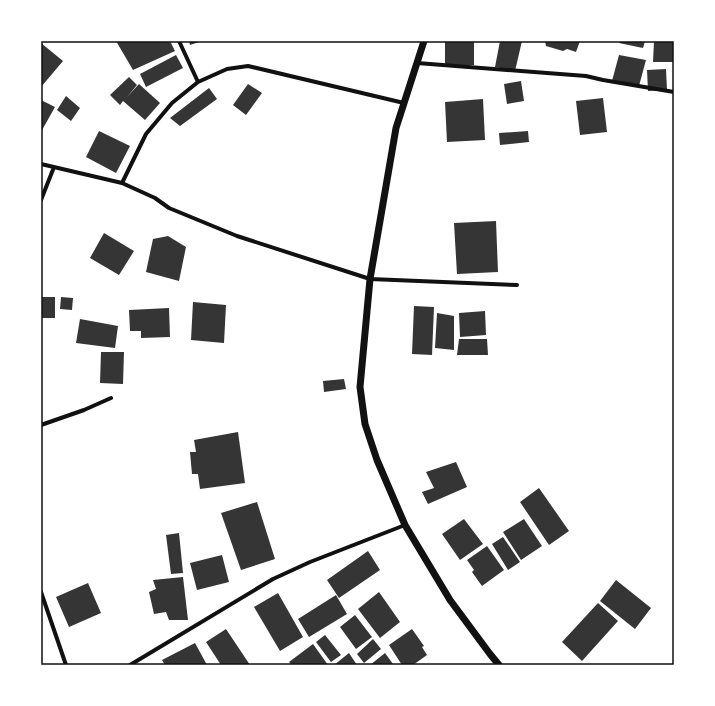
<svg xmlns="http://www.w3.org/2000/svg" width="715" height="706" font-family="'Fira Sans',sans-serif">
<rect width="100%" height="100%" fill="#fff"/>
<path fill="#353535" d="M 116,41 L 170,41 L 175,51 L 133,70 Z
M 189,41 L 202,41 L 190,45 Z
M 445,41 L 474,41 L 474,65 L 445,66 Z
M 500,41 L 522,41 L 515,71 L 495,67 Z
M 545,41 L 580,41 L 576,52 L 567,49 L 563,51 L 546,46 Z
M 620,41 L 645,41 L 643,48 L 619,43 Z
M 654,41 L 673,41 L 674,62 L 653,62 Z
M 41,43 L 63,61 L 41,87 Z
M 176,55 L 183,68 L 146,87 L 140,74 Z
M 619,55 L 646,60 L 639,86 L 612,81 Z
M 666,69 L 667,90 L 648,91 L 647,70 Z
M 129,77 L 137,85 L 127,97 L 139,84 L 160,103 L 145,120 L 123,101 L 120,105 L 110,95 Z
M 521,81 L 524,101 L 507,104 L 504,84 Z
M 248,84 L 262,93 L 246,115 L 233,105 Z
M 209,88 L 217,99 L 180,126 L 170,118 Z
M 66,96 L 80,108 L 71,121 L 57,110 Z
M 603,98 L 607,132 L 580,135 L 576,101 Z
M 483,99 L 485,140 L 447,142 L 445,102 Z
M 41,100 L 55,107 L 41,132 Z
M 99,131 L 130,146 L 116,173 L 86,157 Z
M 528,131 L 529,142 L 500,145 L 499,133 Z
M 496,221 L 498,272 L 457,274 L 454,223 Z
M 104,233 L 134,251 L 119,275 L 90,258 Z
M 168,236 L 186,247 L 179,281 L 146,272 L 153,239 Z
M 41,297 L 55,297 L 55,318 L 41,318 Z
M 61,297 L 73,298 L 72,310 L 60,309 Z
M 193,302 L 226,305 L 224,343 L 191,340 Z
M 414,306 L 434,307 L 432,355 L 412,354 Z
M 169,308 L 170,337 L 141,338 L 141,331 L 130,331 L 129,310 Z
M 485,311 L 486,335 L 460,337 L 459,313 Z
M 437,313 L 454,316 L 454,350 L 435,348 Z
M 80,319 L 118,326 L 115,348 L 76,343 Z
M 459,339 L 487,339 L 488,355 L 457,355 Z
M 101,352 L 124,352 L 123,384 L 100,383 Z
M 344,379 L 346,389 L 324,392 L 323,381 Z
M 238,432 L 245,483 L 200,489 L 198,474 L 192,474 L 190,452 L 196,452 L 194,440 Z
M 456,462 L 467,487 L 428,504 L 422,492 L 434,488 L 426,472 Z
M 539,488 L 569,531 L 549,545 L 520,502 Z
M 257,502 L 275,559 L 241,570 L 221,513 Z
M 464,519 L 483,544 L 460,560 L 442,534 Z
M 524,519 L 542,546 L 521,560 L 503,532 Z
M 179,533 L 183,573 L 171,574 L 166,535 Z
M 503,537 L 520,562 L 508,570 L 492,544 Z
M 487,546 L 504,570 L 482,586 L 472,572 L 474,570 L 467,560 Z
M 368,551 L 380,570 L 339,598 L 327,580 Z
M 222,555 L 229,582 L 197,590 L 190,563 Z
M 183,577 L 188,620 L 169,620 L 166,612 L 154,614 L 149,592 L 156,589 L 153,580 Z
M 616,580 L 651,608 L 635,629 L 600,601 Z
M 88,583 L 101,613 L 69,627 L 56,597 Z
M 379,592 L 400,622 L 380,638 L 358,609 Z
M 278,593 L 303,637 L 280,651 L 254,607 Z
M 336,595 L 347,614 L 309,637 L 298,619 Z
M 598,603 L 618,621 L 582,661 L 562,642 Z
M 355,615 L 372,637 L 356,649 L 340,627 Z
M 226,629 L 250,665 L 221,665 L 206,642 Z
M 412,629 L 424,646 L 422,647 L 427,655 L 413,665 L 402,665 L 389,645 Z
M 325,635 L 341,655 L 331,662 L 316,642 Z
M 373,639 L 381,649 L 364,663 L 357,654 Z
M 195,643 L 207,665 L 165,665 L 162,660 Z
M 313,644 L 328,665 L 292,665 L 289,662 Z
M 349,653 L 357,665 L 334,665 Z
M 385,653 L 393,664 L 392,665 L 370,665 Z"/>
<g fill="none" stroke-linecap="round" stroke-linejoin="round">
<path stroke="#111" stroke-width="4" d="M 179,41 L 198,82
M 417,63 L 586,76 L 603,80 L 674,92
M 41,164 L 122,183 L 155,198 L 169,208 L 237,236 L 370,279 L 517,285
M 122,183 L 146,134 L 172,103 L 198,82 L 227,69 L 248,66 L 404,103
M 41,200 L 54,167
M 41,425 L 84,410 L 111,398
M 41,592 L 66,665
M 130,665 L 273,579 L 310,562 L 405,525"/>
<path stroke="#111" stroke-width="7" d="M 424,41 L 396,128 L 370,279 L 360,387 L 365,424 L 377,460 L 405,525 L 450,600 L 490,654 L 499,665"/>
</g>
<rect width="715" height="706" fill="none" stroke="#ffffff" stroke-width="84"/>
<rect x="42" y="42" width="631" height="622" fill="none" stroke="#111" stroke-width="1.5"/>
</svg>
